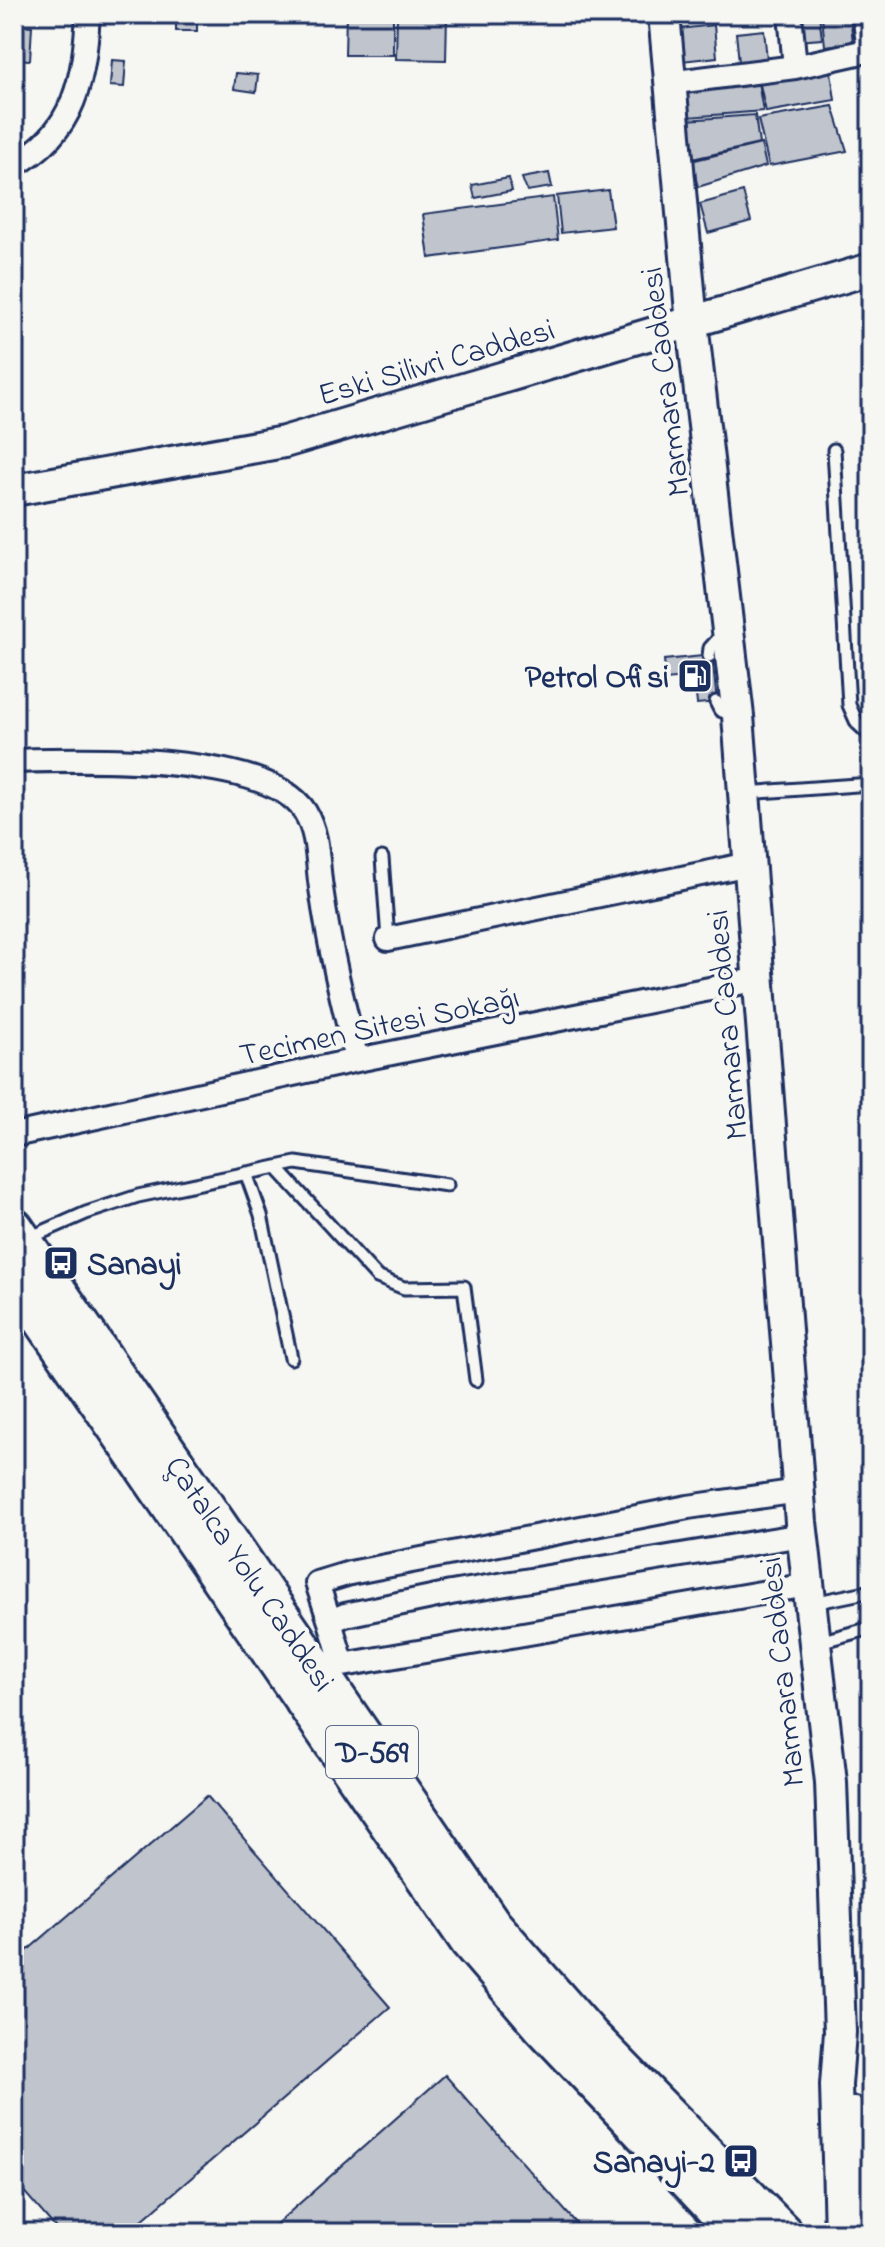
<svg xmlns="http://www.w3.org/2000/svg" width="885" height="2247" font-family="'Indie Flower',sans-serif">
<rect width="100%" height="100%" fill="#f6f6f2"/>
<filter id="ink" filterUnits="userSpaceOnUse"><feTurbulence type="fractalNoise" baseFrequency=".0125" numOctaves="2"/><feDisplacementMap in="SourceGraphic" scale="16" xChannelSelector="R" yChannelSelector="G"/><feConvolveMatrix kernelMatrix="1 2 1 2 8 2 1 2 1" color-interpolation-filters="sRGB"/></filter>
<g filter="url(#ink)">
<path fill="#c0c4cd" stroke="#1b2f5e" stroke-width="2" d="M 176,14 L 197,14 L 197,31 L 176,31 Z
M 346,14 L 393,14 L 393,55 L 345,55 Z
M 397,14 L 447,14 L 446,60 L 396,59 Z
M 705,14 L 733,14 L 734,16 L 706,19 Z
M 795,14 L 819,14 L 822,39 L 797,41 Z
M 850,14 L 853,43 L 825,46 L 822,17 Z
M 14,15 L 21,16 L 20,25 L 32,26 L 30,60 L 14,59 Z
M 714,25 L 717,57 L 682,61 L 679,29 Z
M 764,30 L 767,59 L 739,62 L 736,33 Z
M 112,60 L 126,61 L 124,87 L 110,86 Z
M 831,72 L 835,100 L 766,112 L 759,80 Z
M 236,73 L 258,75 L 256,92 L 234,89 Z
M 758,82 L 763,111 L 688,117 L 684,94 Z
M 833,106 L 847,151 L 769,166 L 758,119 Z
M 755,115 L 759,144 L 692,159 L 686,120 Z
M 761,144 L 766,166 L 698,187 L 691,161 Z
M 549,173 L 552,187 L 527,191 L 522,178 Z
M 509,178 L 512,191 L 475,198 L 472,185 Z
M 608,190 L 613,227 L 561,233 L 557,196 Z
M 743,192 L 751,221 L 708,233 L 700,204 Z
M 553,197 L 558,240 L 429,258 L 423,214 Z
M 712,655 L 717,702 L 697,704 L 694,677 L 666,680 L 664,660 Z
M 207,1796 L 390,2007 L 127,2233 L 60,2233 L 14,2180 L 14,1962 Z
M 445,2075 L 585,2233 L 266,2233 Z"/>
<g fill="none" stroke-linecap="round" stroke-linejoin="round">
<defs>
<path id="service" d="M 834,450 L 849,705 L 857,723 L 871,736
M 709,656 L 710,648 L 723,634
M 716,702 L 720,710 L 733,715
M 744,793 L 871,784
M 382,858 L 388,939
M 276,1167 L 377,1277 L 404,1288 L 464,1287 L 476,1380
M 246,1173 L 261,1215 L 291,1358
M 29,1238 L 86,1213 L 138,1196 L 296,1163 L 447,1185
M 813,1603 L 871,1591
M 815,1643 L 871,1628"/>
<path id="minor" d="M 790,14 L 795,67
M 864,14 L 869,50
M 668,83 L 795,67 L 871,50
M 14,165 C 76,132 84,78 88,14
M 14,761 C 78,759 268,752 305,812 C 319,835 317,863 321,888 C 329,946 343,1004 357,1060
M 388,939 L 749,864
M 14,1135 L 357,1060 L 759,979
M 802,1535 L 451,1593 L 345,1615 L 330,1622 L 343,1665 L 808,1585
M 330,1622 L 317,1583 L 350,1573 L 688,1507 L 799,1491"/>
<path id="secondary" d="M 664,14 L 692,323 L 738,716 L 801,1522 L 831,1782 L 840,2032 L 836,2085 L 840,2233
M 14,490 L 284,442 L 871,269
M 854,2113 L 869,2233"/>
<path id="trunk" d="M 14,1227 L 493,1925 L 590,2035 L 784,2233
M 14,1279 L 469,1942 L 543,2028 L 737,2233"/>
</defs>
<use href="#service" stroke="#1b2f5e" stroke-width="17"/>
<use href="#minor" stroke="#1b2f5e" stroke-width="28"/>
<use href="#secondary" stroke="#1b2f5e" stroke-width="36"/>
<use href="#trunk" stroke="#1b2f5e" stroke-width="42"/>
<use href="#service" stroke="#f6f6f2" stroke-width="11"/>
<use href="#minor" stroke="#f6f6f2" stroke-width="22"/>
<use href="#secondary" stroke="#f6f6f2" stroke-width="30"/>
<use href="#trunk" stroke="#f6f6f2" stroke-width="36"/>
</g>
</g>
<defs>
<symbol id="fuel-square" viewBox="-11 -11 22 22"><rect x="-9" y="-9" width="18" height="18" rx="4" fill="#1b2f5e" stroke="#f6f6f2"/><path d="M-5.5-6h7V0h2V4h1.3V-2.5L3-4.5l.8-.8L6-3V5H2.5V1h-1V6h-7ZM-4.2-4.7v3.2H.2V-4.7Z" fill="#fff"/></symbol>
<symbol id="bus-square" viewBox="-11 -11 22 22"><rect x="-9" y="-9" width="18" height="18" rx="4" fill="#1b2f5e" stroke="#f6f6f2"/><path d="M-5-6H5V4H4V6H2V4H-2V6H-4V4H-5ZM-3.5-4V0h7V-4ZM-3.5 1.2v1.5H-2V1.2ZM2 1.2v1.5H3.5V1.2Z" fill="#fff"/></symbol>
</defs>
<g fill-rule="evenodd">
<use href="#fuel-square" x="675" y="656" width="40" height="40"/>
<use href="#bus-square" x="41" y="1243" width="40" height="40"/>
<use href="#bus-square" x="721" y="2141" width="40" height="40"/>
</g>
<g text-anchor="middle" stroke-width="8" stroke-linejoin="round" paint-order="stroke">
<rect fill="#f6f6f2" stroke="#5d6b8a" stroke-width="2" x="326" y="1726" width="92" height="52" rx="6"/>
<g font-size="30" font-weight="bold" fill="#1b2f5e">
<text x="372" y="1762">D-569</text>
</g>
<g font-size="32" fill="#1b2f5e" stroke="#f6f6f2">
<text transform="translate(436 361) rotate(-16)" y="11">Eski Silivri Caddesi</text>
<text transform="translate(664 382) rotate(-97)" y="11">Marmara Caddesi</text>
<text transform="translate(379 1025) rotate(-12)" y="11">Tecimen Sitesi Sokağı</text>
<text transform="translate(726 1025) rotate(-95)" y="11">Marmara Caddesi</text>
<text transform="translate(251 1573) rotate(56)" y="11">Çatalca Yolu Caddesi</text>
<text transform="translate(781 1672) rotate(-96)" y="11">Marmara Caddesi</text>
</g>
<g font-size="32" font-weight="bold" fill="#1b2f5e" stroke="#f6f6f2" text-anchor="end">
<text x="669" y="687">Petrol Ofisi</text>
<text x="87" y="1274" text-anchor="start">Sanayi</text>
<text x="715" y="2172">Sanayi-2</text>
</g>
</g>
<rect width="885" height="2247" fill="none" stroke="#f6f6f2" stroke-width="48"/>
<rect x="24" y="24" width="837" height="2199" fill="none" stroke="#1b2f5e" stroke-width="3" filter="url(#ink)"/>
</svg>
